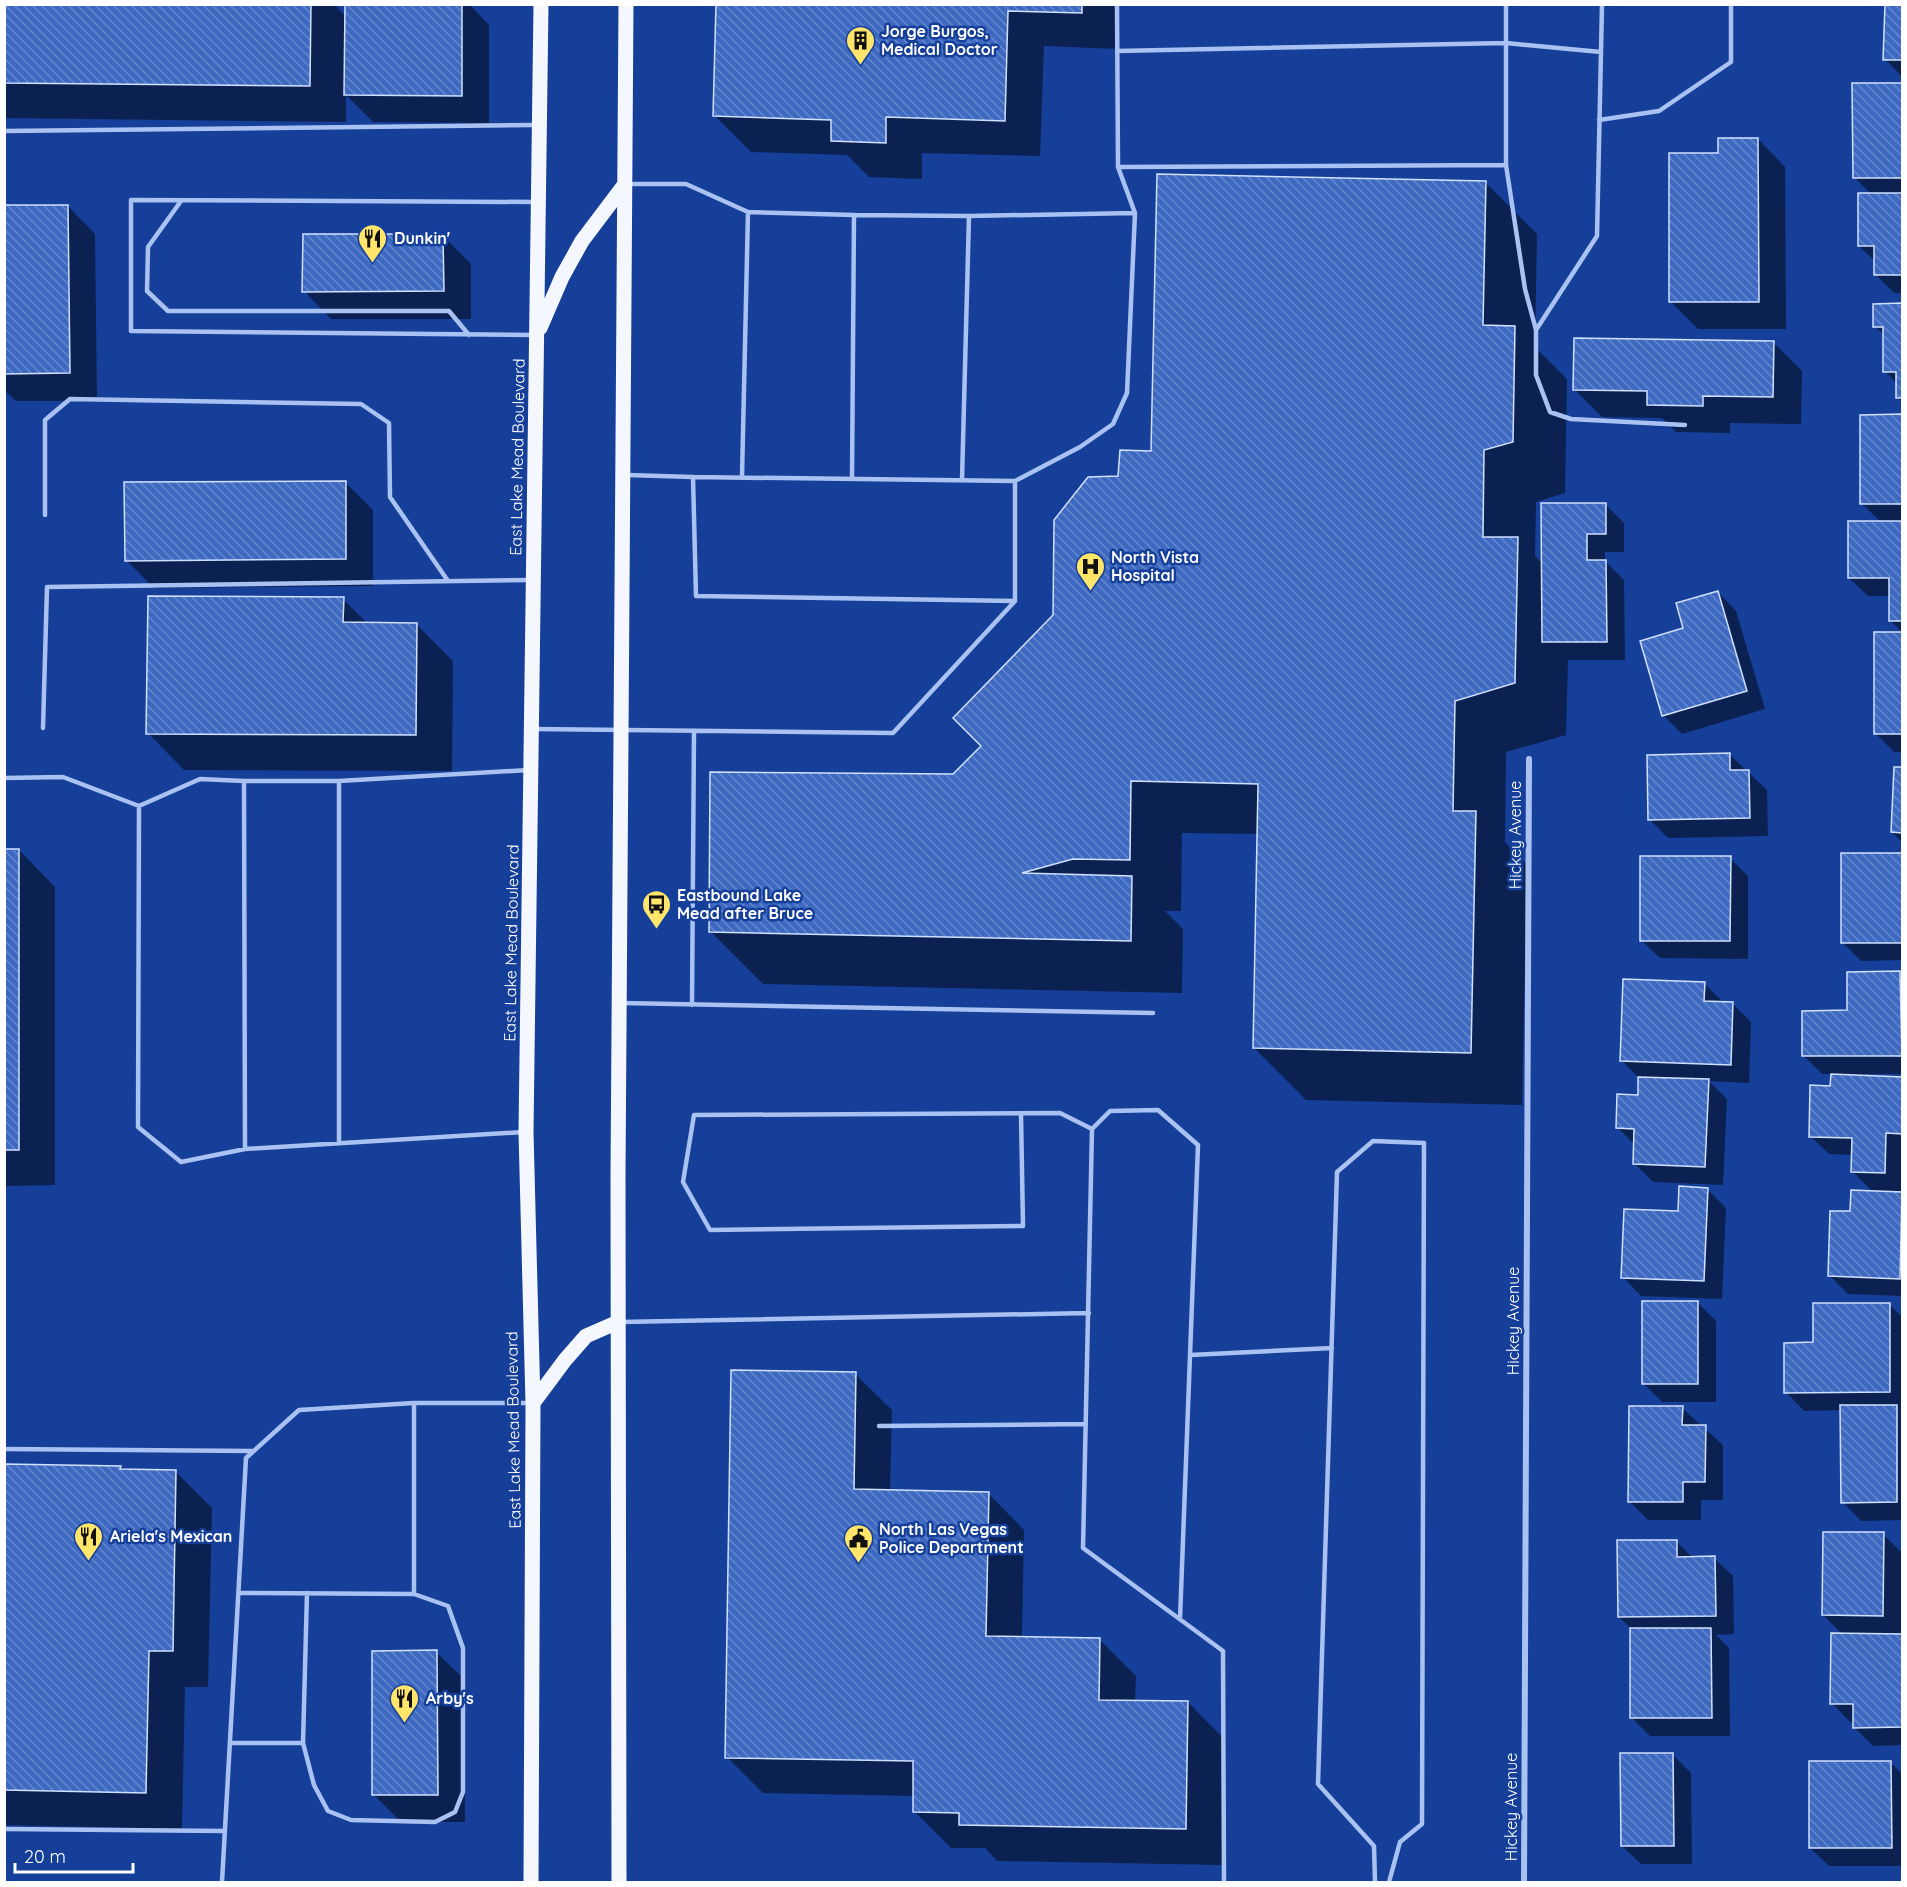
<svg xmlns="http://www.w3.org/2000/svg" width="1907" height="1887" font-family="Quicksand,sans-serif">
<defs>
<pattern id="building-back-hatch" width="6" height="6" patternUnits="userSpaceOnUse" patternTransform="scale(1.5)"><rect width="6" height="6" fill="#3e69c1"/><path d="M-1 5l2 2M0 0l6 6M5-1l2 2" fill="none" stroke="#6587cd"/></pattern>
</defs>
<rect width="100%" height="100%" fill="#153f99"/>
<path fill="#0007" d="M 4,4 L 334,4 L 346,17 L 346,4 L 469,4 L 489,25 L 489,123 L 373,122 L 346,95 L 346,122 L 4,118 Z
M 718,4 L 1119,4 L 1118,49 L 1044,46 L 1040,156 L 922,153 L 922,179 L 869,177 L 847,155 L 751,152 L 714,115 Z
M 1887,4 L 1902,4 L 1902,77 L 1885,59 Z
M 1902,84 L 1902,293 L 1894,293 L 1876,275 L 1876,262 L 1859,246 L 1872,195 L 1854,177 L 1853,85 Z
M 1758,139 L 1785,167 L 1786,329 L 1698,329 L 1671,302 L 1719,155 Z
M 1485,182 L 1537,234 L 1535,347 L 1567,379 L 1565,493 L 1536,502 L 1535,556 L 1543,564 L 1605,504 L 1624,523 L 1624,552 L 1605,552 L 1605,561 L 1624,580 L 1625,660 L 1568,660 L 1566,735 L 1506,752 L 1505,842 L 1527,865 L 1522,1105 L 1306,1100 L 1254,1048 L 1259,834 L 1182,833 L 1181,911 L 1165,911 L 1183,929 L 1182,993 L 763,984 L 711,932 L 954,775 L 983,746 L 1054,615 L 1120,477 L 1153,453 Z
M 68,206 L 95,234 L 97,401 L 16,401 L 4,390 L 4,207 Z
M 443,236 L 471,264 L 471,319 L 331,319 L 304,291 Z
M 1875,305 L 1902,305 L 1902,402 L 1897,397 L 1897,384 L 1885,371 L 1884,335 L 1875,326 Z
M 1774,343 L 1802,371 L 1801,424 L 1730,423 L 1730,433 L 1676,432 L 1662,418 L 1602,417 L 1574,389 Z
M 1862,416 L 1902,416 L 1902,632 L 1891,621 L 1891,596 L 1868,596 L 1849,578 L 1881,522 L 1862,504 Z
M 345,482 L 373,510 L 373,586 L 154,588 L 126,560 Z
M 1718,592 L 1736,611 L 1765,709 L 1682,734 L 1663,715 L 1685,629 Z
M 343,599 L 368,624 L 416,624 L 453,661 L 452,771 L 184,770 L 148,733 Z
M 1875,633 L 1902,633 L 1902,752 L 1894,752 L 1875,733 Z
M 1729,754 L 1767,790 L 1768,836 L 1668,838 L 1650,820 Z
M 1895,768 L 1902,769 L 1902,842 L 1892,832 Z
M 4,850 L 19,850 L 55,887 L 55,1185 L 4,1186 Z
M 1842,854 L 1902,854 L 1902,960 L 1861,961 L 1842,942 Z
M 1730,858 L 1748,876 L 1748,959 L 1660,958 L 1641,940 Z
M 1900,973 L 1902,976 L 1902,1074 L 1865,1074 L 1865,1077 L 1902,1078 L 1902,1191 L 1900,1191 L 1902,1193 L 1902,1296 L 1848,1294 L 1829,1275 L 1851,1213 L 1873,1192 L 1852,1171 L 1853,1155 L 1829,1154 L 1810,1136 L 1831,1087 L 1832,1074 L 1822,1074 L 1804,1056 L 1848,1012 Z
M 1704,983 L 1723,1002 L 1733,1004 L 1751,1022 L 1749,1083 L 1709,1081 L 1727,1099 L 1723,1185 L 1653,1182 L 1635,1164 L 1635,1145 L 1617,1127 L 1639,1096 L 1639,1078 L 1621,1060 Z
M 1707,1189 L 1726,1208 L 1722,1299 L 1641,1296 L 1623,1277 L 1679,1212 Z
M 1698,1303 L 1716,1321 L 1716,1402 L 1662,1402 L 1643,1383 Z
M 1889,1304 L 1902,1317 L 1902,1410 L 1900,1410 L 1902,1413 L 1902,1520 L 1861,1521 L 1843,1502 L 1842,1410 L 1804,1411 L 1786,1392 L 1814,1344 Z
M 855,1374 L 892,1410 L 890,1492 L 988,1493 L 1024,1530 L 1022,1638 L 1099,1639 L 1136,1676 L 1135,1702 L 1188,1702 L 1224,1739 L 1222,1865 L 997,1861 L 985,1848 L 951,1848 L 914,1811 L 914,1796 L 763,1793 L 727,1757 Z
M 1682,1408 L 1723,1445 L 1723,1500 L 1701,1500 L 1701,1520 L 1648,1520 L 1629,1501 Z
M 4,1465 L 120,1467 L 123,1470 L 176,1472 L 212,1508 L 208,1687 L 185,1687 L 182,1829 L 4,1825 Z
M 1883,1534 L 1902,1553 L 1902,1745 L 1873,1746 L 1854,1727 L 1854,1722 L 1850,1722 L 1832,1703 L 1843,1635 L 1823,1615 Z
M 1676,1541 L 1693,1558 L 1714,1558 L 1733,1576 L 1734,1634 L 1716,1635 L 1729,1648 L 1730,1736 L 1650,1736 L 1632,1718 L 1631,1628 L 1619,1617 Z
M 436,1652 L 464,1679 L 465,1822 L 401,1822 L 374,1795 Z
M 1673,1755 L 1691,1773 L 1692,1864 L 1641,1864 L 1622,1846 Z
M 1890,1762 L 1902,1774 L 1902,1866 L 1829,1866 L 1810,1848 Z"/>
<path fill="url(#building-back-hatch)" stroke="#d1e0fd" stroke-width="1.5" d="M 4,4 L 311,4 L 310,86 L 4,83 Z
M 345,4 L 462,4 L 462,96 L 344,95 Z
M 716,4 L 1082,4 L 1082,13 L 1008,11 L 1005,121 L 886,117 L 886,143 L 831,141 L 831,120 L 713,116 Z
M 1885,4 L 1902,4 L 1902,60 L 1883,60 Z
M 1852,83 L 1902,83 L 1902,178 L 1853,178 Z
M 1718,138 L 1758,138 L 1759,302 L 1669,302 L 1669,153 L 1718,153 Z
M 1157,174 L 1486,181 L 1483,325 L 1515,326 L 1513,442 L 1484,450 L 1483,537 L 1518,537 L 1515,683 L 1455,701 L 1453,811 L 1476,811 L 1471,1053 L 1253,1048 L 1258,784 L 1131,781 L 1130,860 L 1073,859 L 1022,873 L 1132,876 L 1131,941 L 709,932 L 710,772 L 953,774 L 981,746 L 953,718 L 1053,615 L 1054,520 L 1088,477 L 1118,476 L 1120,450 L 1151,451 Z
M 1858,193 L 1902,193 L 1902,275 L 1874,275 L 1874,246 L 1858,246 Z
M 4,205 L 68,205 L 70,373 L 4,374 Z
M 303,234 L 443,234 L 444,291 L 302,292 Z
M 1902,303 L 1902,398 L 1896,398 L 1896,372 L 1883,372 L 1883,327 L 1873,327 L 1873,304 Z
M 1574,338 L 1774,341 L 1773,397 L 1703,396 L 1703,406 L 1647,405 L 1647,391 L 1573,390 Z
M 1902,414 L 1902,504 L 1860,504 L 1860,415 Z
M 346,481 L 346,559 L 125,561 L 124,482 Z
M 1541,503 L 1606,503 L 1606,534 L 1587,534 L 1587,560 L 1606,560 L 1607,642 L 1542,642 Z
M 1848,521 L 1902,521 L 1902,621 L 1889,621 L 1889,578 L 1848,578 Z
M 1718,591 L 1747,691 L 1662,716 L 1640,641 L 1683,628 L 1676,603 Z
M 148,596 L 344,597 L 343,622 L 417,623 L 416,735 L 146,734 Z
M 1874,632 L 1902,632 L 1902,734 L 1874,734 Z
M 1730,753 L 1730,770 L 1749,770 L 1750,818 L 1648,820 L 1647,755 Z
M 1894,767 L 1902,767 L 1902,833 L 1891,832 Z
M 4,849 L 19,849 L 19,1150 L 4,1150 Z
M 1841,853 L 1902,853 L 1902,943 L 1841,943 Z
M 1640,856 L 1731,856 L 1730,941 L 1640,941 Z
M 1900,971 L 1902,1056 L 1802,1056 L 1802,1011 L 1847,1010 L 1847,972 Z
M 1623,979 L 1705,982 L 1704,1001 L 1733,1002 L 1731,1065 L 1620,1061 Z
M 1831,1074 L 1902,1077 L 1902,1134 L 1886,1133 L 1885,1173 L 1851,1172 L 1852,1138 L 1809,1137 L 1810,1085 L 1830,1086 Z
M 1638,1077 L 1709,1079 L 1705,1167 L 1633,1164 L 1634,1129 L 1616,1128 L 1617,1094 L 1638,1095 Z
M 1679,1186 L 1708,1188 L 1704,1281 L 1621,1278 L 1624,1209 L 1678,1211 Z
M 1851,1190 L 1902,1192 L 1900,1279 L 1828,1276 L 1830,1211 L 1850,1211 Z
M 1642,1301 L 1698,1301 L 1698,1384 L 1642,1384 Z
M 1813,1303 L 1890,1303 L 1890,1392 L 1784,1393 L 1784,1343 L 1813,1342 Z
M 731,1370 L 856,1372 L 854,1489 L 989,1492 L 986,1636 L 1100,1638 L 1099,1700 L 1188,1701 L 1186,1829 L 959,1825 L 959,1813 L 913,1812 L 913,1761 L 725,1758 Z
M 1840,1405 L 1897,1405 L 1897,1502 L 1841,1503 Z
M 1629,1406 L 1683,1406 L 1682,1425 L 1706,1425 L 1705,1482 L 1683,1482 L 1683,1502 L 1628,1502 Z
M 4,1464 L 121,1466 L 120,1469 L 176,1470 L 173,1651 L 149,1651 L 146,1793 L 4,1790 Z
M 1823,1532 L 1884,1532 L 1883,1616 L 1822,1615 Z
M 1617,1540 L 1677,1540 L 1677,1557 L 1715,1556 L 1716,1616 L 1618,1617 Z
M 1630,1628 L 1711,1628 L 1712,1718 L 1630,1718 Z
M 1831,1633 L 1902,1634 L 1902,1727 L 1853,1728 L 1853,1704 L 1830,1704 Z
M 437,1650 L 438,1795 L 372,1795 L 372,1651 Z
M 1620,1753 L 1673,1753 L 1674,1846 L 1621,1846 Z
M 1809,1761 L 1891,1761 L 1892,1848 L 1809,1848 Z"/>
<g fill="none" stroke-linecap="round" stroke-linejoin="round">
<path stroke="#a9c2f2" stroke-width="4.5" d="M 1117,4 L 1118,167 L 1506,165 L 1506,4
M 1117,51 L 1506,43 L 1601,52 L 1602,4
M 1599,120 L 1659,111 L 1731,62 L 1731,4
M 4,131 L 536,125
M 1506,165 L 1525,289 L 1536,330 L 1597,236 L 1601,52
M 628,184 L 686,184 L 748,212
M 181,201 L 148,247 L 147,291 L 168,311 L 449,311 L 469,335
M 534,202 L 131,200 L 131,331 L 534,335
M 854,215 L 969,216 L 962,480
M 969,216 L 1135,213
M 1536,330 L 1536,375 L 1550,412 L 1571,419 L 1685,425
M 627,475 L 693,477
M 693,477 L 1015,481 L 1015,601 L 696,596 Z
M 742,477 L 748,212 L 854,215 L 852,479
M 1015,481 L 1080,447 L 1113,424 L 1127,393 L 1135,213 L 1118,167
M 45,515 L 45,420 L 70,399 L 361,404 L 389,423 L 390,497 L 448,581
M 43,728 L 47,587 L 531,580
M 533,729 L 893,733 L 1015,601
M 4,778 L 63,777 L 139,806
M 244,781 L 339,781 L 529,770
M 621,1003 L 1153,1013
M 692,1005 L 694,731
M 1021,1114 L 1023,1226 L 710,1230 L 683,1182 L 694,1115 L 1060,1113 L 1092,1129
M 339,1143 L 339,781
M 245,1149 L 244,781 L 200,779 L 139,806 L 138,1127 L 181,1162 L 245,1149 L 524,1132
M 621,1322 L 1089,1313
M 1190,1355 L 1332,1348
M 879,1426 L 1086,1424
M 4,1449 L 253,1451
M 239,1593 L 414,1594 L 448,1606 L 463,1648 L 463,1792 L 455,1812 L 435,1822 L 351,1820 L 328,1811 L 314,1785 L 303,1743
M 414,1594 L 414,1403
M 1180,1619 L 1198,1145 L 1158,1110 L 1110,1111 L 1092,1129 L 1083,1548 L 1223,1651 L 1224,1882
M 230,1743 L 303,1743 L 307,1593
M 4,1829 L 225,1831
M 222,1882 L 246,1458 L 299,1410 L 414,1403 L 531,1403
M 1375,1882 L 1374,1846 L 1318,1784 L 1337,1172 L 1373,1141 L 1424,1143 L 1422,1824 L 1400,1842 L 1389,1882"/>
<path stroke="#a9c2f2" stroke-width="6" d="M 1524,1882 L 1529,759"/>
<path stroke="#f5f7ff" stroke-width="15" d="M 540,328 L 562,277 L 582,241 L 625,184
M 533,1403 L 565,1360 L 586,1336 L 618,1322
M 531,1882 L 533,1403 L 526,1132 L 541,4
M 619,1882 L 618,1175 L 626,4"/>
</g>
<defs>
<symbol id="building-pin" viewBox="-11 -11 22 30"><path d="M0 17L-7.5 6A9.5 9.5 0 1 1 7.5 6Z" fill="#ffe66b" stroke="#153f99"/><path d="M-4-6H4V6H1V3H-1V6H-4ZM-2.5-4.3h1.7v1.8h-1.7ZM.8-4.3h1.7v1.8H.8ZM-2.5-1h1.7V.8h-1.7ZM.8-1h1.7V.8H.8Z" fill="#111"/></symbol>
<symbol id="restaurant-pin" viewBox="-11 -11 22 30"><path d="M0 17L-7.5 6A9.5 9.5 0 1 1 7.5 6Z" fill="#ffe66b" stroke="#153f99"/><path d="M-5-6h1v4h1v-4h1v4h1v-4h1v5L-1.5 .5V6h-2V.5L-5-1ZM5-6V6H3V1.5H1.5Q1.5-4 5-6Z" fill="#111"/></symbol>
<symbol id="hospital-pin" viewBox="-11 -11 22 30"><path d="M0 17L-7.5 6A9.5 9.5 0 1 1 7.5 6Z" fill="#ffe66b" stroke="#153f99"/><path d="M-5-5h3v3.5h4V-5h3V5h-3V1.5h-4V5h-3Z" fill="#111"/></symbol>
<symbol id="bus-pin" viewBox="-11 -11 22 30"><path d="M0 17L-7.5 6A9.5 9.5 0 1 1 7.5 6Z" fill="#ffe66b" stroke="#153f99"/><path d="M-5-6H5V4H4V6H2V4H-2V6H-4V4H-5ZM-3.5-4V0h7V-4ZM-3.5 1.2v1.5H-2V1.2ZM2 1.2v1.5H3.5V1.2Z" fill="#111"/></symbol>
<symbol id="civic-pin" viewBox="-11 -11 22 30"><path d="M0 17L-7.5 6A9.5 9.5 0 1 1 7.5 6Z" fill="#ffe66b" stroke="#153f99"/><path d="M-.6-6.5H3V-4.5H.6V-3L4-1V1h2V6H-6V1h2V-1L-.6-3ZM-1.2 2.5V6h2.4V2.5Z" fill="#111"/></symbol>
</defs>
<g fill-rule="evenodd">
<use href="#building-pin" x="844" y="24" width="33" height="45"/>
<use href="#restaurant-pin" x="356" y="222" width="33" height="45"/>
<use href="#hospital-pin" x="1074" y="550" width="33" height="45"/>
<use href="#bus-pin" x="640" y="888" width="33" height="45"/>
<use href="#restaurant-pin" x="72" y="1520" width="33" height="45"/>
<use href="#civic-pin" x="842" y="1522" width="33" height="45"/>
<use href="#restaurant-pin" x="388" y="1682" width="33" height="45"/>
</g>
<g text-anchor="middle" stroke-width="5" stroke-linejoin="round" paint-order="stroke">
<g font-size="16" font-weight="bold" fill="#fff" stroke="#153f99" text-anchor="start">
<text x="881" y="37">Jorge Burgos,<tspan x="881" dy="18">Medical Doctor</tspan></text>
<text x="394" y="244">Dunkin'</text>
<text x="1111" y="563">North Vista<tspan x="1111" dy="18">Hospital</tspan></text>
<text x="677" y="901">Eastbound Lake<tspan x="677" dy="18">Mead after Bruce</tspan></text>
<text x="879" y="1535">North Las Vegas<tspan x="879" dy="18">Police Department</tspan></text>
<text x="110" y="1542">Ariela's Mexican</text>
<text x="426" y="1704">Arby's</text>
</g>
<g font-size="16" fill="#fff" stroke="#153f99">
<text transform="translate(517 457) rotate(-89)" y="6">East Lake Mead Boulevard</text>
<text transform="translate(1515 835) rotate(-90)" y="6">Hickey Avenue</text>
<text transform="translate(511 943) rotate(-89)" y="6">East Lake Mead Boulevard</text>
<text transform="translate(1513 1321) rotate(-90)" y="6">Hickey Avenue</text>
<text transform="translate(513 1430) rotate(-91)" y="6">East Lake Mead Boulevard</text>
<text transform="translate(1511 1807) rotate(-90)" y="6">Hickey Avenue</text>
</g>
</g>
<rect width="1907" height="1887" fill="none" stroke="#ffffff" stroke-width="12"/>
<path d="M15 1863v9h118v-9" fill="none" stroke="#ffffff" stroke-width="3"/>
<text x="24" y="1863" font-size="18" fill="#ffffff" stroke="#153f99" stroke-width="4.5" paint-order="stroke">20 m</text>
</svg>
